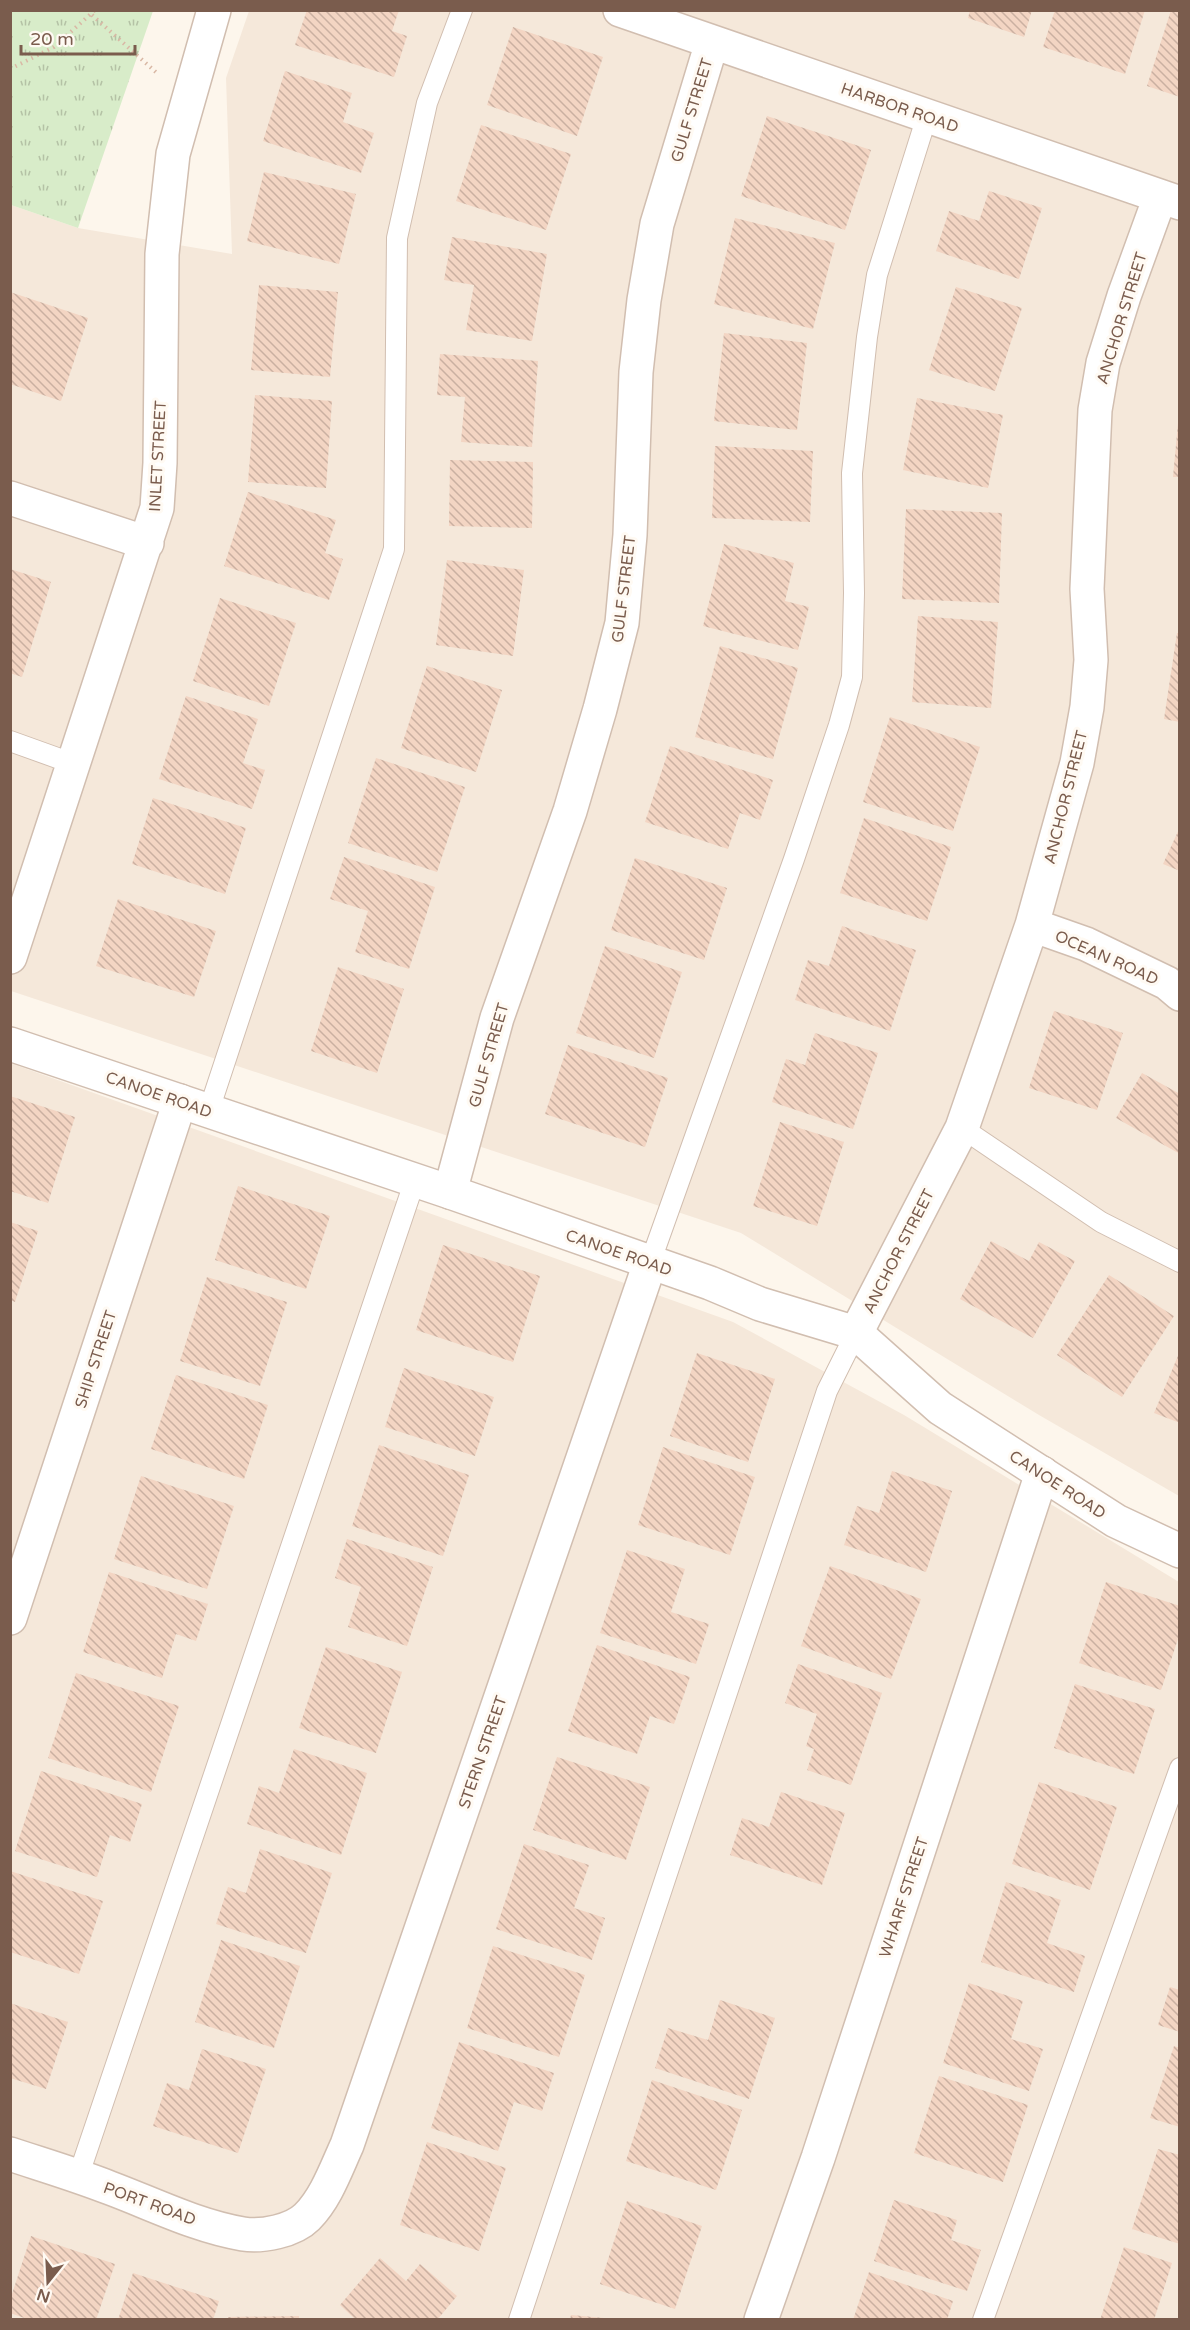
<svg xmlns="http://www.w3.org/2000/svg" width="1190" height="2330" font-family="'Varela Round',sans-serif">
<defs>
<pattern id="grass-tufts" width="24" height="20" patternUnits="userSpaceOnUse" patternTransform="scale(1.5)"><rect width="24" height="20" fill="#d8ecc9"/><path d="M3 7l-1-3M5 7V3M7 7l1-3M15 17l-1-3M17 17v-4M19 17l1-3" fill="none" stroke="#b4c2a5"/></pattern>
<pattern id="building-back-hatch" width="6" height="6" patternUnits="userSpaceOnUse" patternTransform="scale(1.5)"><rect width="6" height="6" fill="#f3d5c3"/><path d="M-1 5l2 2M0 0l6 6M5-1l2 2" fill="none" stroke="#cab0a1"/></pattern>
</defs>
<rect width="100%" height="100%" fill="#fdf6ec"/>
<path fill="#f5e8da" d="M 249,11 L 1179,11 L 1179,1496 L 1039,1415 L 741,1233 L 11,991 L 11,205 L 78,228 L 232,254 L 226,78 Z
M 10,1063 L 733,1322 L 904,1415 L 1179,1582 L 1179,2319 L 11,2319 Z"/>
<path fill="url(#grass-tufts)" d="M 11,10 L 153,11 L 78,228 L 11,205 Z"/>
<path fill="url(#building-back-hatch)" d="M 307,10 L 399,10 L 392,31 L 407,36 L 394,77 L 295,45 Z
M 970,10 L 1032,10 L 1024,37 L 968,18 Z
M 1055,10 L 1145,10 L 1125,74 L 1043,47 Z
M 1171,10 L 1180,10 L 1180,97 L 1147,86 Z
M 513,27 L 603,57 L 577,136 L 487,105 Z
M 285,71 L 352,93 L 343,122 L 374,133 L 361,173 L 263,141 Z
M 767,116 L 871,150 L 845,230 L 741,196 Z
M 481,125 L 571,154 L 546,230 L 456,201 Z
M 264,172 L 356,194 L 339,264 L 247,241 Z
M 989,191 L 1042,208 L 1019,279 L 936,251 L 949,211 L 979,221 Z
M 735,218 L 835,243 L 813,329 L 714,304 Z
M 452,237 L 547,254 L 532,341 L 466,330 L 474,285 L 444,280 Z
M 259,285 L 338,292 L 330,377 L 251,370 Z
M 956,287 L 1022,308 L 995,391 L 929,370 Z
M 10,292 L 88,318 L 61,401 L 10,384 Z
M 724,333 L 807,343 L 797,430 L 714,421 Z
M 440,354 L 538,361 L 532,447 L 461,442 L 465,397 L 437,395 Z
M 255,395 L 332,401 L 326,488 L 248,482 Z
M 917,398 L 1003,415 L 988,488 L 903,470 Z
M 1178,423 L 1180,423 L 1180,477 L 1173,477 Z
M 715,446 L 813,451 L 810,522 L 712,518 Z
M 450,460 L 533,462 L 532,528 L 449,526 Z
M 248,492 L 336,520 L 325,553 L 343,559 L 329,600 L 224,566 Z
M 906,509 L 1002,513 L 999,603 L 902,599 Z
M 724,544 L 794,563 L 785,601 L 809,607 L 798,650 L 703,626 Z
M 447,560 L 524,570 L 513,656 L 436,645 Z
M 10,569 L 51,582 L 22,677 L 10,673 Z
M 220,598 L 296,623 L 269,706 L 193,681 Z
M 918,616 L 998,622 L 991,708 L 912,702 Z
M 1177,633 L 1180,633 L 1180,722 L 1164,719 Z
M 720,646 L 798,668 L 773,759 L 695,737 Z
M 427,666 L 502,690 L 476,772 L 401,748 Z
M 186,696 L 258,719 L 243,763 L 265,770 L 252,809 L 159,779 Z
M 890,717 L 980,747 L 953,831 L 863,802 Z
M 670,746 L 773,780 L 760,820 L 740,813 L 728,849 L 645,822 Z
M 376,758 L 465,787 L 437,872 L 348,843 Z
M 153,798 L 246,828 L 225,894 L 132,864 Z
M 864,818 L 951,847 L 927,921 L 840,893 Z
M 1180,827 L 1180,871 L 1163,864 Z
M 344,857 L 435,887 L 409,969 L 355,952 L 368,911 L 330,899 Z
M 635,858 L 727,888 L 704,960 L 611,930 Z
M 118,899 L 216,931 L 194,997 L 96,966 Z
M 842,926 L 916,950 L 890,1031 L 795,1000 L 808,960 L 829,966 Z
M 605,946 L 682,972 L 654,1058 L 576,1033 Z
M 338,967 L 404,989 L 377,1073 L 311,1051 Z
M 1054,1011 L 1123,1033 L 1097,1110 L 1029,1088 Z
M 815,1033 L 878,1053 L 853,1129 L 772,1102 L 786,1059 L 805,1065 Z
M 568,1045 L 668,1078 L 645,1147 L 545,1114 Z
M 1142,1073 L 1180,1094 L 1180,1154 L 1116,1118 Z
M 10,1096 L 75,1117 L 48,1203 L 10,1191 Z
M 780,1122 L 844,1142 L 817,1226 L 753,1206 Z
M 238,1186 L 330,1216 L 306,1289 L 215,1260 Z
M 10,1222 L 38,1231 L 15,1302 L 10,1300 Z
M 991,1241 L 1029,1261 L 1039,1242 L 1075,1261 L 1033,1338 L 960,1299 Z
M 443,1245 L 540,1276 L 513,1362 L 416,1330 Z
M 1109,1275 L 1174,1316 L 1122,1397 L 1057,1355 Z
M 207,1277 L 287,1302 L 260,1386 L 180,1361 Z
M 1180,1351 L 1180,1423 L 1154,1413 Z
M 697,1353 L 775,1379 L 748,1462 L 670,1436 Z
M 404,1368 L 494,1397 L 475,1456 L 385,1427 Z
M 176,1375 L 268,1405 L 244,1479 L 151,1449 Z
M 379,1445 L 469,1475 L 443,1556 L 352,1526 Z
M 663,1447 L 755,1477 L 730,1555 L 638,1525 Z
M 892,1471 L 952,1491 L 926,1572 L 844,1545 L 857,1506 L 879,1513 Z
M 141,1476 L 234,1506 L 207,1589 L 114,1559 Z
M 347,1539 L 433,1567 L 407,1646 L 348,1627 L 361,1587 L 335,1578 Z
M 627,1550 L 685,1569 L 671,1612 L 709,1624 L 696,1664 L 600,1633 Z
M 830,1566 L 921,1599 L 891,1679 L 801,1646 Z
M 109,1572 L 208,1604 L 196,1641 L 176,1634 L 162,1678 L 83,1652 Z
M 1106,1582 L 1180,1606 L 1180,1633 L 1161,1690 L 1079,1663 Z
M 597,1645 L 690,1677 L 674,1724 L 650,1716 L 637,1754 L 568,1731 Z
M 326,1647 L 402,1672 L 376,1753 L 299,1728 Z
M 798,1664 L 882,1693 L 851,1785 L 807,1770 L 814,1749 L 806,1746 L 817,1714 L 785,1703 Z
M 76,1673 L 179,1706 L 151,1792 L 48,1758 Z
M 1075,1684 L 1155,1709 L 1134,1774 L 1054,1748 Z
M 294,1749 L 367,1773 L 341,1855 L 247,1824 L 259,1786 L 279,1793 Z
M 557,1757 L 650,1787 L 626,1860 L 533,1830 Z
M 41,1771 L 142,1804 L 130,1842 L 110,1835 L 97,1877 L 15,1851 Z
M 1039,1782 L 1117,1807 L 1090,1890 L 1012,1864 Z
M 781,1792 L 845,1813 L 822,1885 L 730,1855 L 742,1818 L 769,1827 Z
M 524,1844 L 589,1865 L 574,1908 L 605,1918 L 592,1960 L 496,1929 Z
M 260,1849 L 332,1873 L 306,1953 L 216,1924 L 228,1887 L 246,1893 Z
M 10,1871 L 103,1901 L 79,1974 L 10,1952 Z
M 1006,1882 L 1061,1900 L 1047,1943 L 1085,1956 L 1074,1992 L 981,1962 Z
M 221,1940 L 300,1966 L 274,2048 L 195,2022 Z
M 493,1946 L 585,1975 L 559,2057 L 467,2028 Z
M 969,1983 L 1023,2001 L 1011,2039 L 1043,2049 L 1029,2091 L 943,2063 Z
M 1170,1987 L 1180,1990 L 1180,2032 L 1158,2025 Z
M 720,2000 L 775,2018 L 749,2099 L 655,2068 L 668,2028 L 708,2040 Z
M 10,2003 L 68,2022 L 46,2089 L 10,2078 Z
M 459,2042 L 554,2073 L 542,2111 L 514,2102 L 498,2151 L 431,2128 Z
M 1174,2046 L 1180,2048 L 1180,2127 L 1150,2118 Z
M 202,2049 L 266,2069 L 238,2153 L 153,2126 L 167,2083 L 189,2090 Z
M 939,2076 L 1028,2105 L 1003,2182 L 914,2153 Z
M 652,2080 L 742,2110 L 716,2190 L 626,2161 Z
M 427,2142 L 506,2168 L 479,2251 L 400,2225 Z
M 1158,2149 L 1180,2155 L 1180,2244 L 1132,2229 Z
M 894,2200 L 957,2220 L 951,2240 L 981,2250 L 967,2291 L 874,2261 Z
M 627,2201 L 702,2226 L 675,2309 L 600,2284 Z
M 31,2236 L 115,2264 L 96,2320 L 30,2320 L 10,2313 L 10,2300 Z
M 1124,2247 L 1172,2263 L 1154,2320 L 1100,2320 Z
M 380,2258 L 406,2281 L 420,2264 L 457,2296 L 437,2320 L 356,2320 L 340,2305 Z
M 869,2272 L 953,2301 L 947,2320 L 853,2320 Z
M 133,2273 L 219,2301 L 213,2320 L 118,2320 Z
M 571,2315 L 604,2318 L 604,2320 L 570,2320 Z
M 299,2316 L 299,2320 L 228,2320 L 228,2317 Z"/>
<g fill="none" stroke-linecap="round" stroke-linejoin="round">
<defs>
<path id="service" d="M 10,741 L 74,764
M 209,1110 L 394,549 L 397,238 L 427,103 L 462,10
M 962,1128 L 1101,1222 L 1180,1262
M 650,1263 L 794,859 L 839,725 L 852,677 L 854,593 L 852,473 L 867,337 L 877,275 L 927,116
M 78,2177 L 415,1180
M 519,2320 L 827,1391 L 856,1333
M 983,2320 L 1180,1768"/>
<path id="minor" d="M 620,10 L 1180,203
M 10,498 L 147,543
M 1032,925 L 1086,944 L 1167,983 L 1180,994
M 10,957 L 157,508 L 160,463 L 162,254 L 173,154 L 214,10
M 450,1192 L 497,1018 L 570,811 L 600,709 L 622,623 L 630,535 L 636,372 L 644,300 L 657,224 L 712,42
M 856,1333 L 962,1128 L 1032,925 L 1077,763 L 1087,707 L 1091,660 L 1087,589 L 1095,410 L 1103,363 L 1124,296 L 1160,197
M 10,1618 L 180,1101
M 10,2154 C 43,2165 77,2175 110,2188 C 153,2204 196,2226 243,2234 C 262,2237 293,2231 307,2217 C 326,2198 336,2169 347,2145 L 650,1263
M 761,2320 L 818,2158 L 1042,1473"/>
<path id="tertiary" d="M 10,1044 L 450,1192 L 710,1283 L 760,1304 L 856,1333 L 940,1408 L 1116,1521 L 1180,1551"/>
</defs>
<use href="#service" stroke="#d1beb0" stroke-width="22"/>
<use href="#minor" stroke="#d1beb0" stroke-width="36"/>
<use href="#tertiary" stroke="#d1beb0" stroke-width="36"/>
<path stroke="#d9b8a5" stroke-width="4" stroke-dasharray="1.5 4.5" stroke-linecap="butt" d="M 92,15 L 158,74
M 10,69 L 54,47 L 95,10"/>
<use href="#service" stroke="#fff" stroke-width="20"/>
<use href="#minor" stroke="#fff" stroke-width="33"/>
<use href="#tertiary" stroke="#fff" stroke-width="33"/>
</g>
<g text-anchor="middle" stroke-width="6" stroke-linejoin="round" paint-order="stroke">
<g font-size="16" fill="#7a5c4d" stroke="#fffaf3">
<text transform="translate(900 107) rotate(19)" y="6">HARBOR ROAD</text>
<text transform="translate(691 110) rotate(-73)" y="6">GULF STREET</text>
<text transform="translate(1121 318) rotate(-73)" y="6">ANCHOR STREET</text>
<text transform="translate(157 456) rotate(-87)" y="6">INLET STREET</text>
<text transform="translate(623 589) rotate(-83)" y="6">GULF STREET</text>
<text transform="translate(1065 797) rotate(-76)" y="6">ANCHOR STREET</text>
<text transform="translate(1107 957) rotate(24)" y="6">OCEAN ROAD</text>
<text transform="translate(488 1055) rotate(-74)" y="6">GULF STREET</text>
<text transform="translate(159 1094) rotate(19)" y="6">CANOE ROAD</text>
<text transform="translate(898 1251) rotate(-63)" y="6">ANCHOR STREET</text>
<text transform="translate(619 1252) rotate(19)" y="6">CANOE ROAD</text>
<text transform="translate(95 1359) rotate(-72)" y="6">SHIP STREET</text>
<text transform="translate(1058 1484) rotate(33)" y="6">CANOE ROAD</text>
<text transform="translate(482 1752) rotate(-71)" y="6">STERN STREET</text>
<text transform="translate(903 1897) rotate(-72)" y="6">WHARF STREET</text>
<text transform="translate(150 2203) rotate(20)" y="6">PORT ROAD</text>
</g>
</g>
<rect width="1190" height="2330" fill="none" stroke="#7a5c4d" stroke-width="24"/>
<g transform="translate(48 2282) rotate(198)" stroke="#fffaf3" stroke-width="4.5" paint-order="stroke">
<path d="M0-4.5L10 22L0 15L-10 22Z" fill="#7a5c4d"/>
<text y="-9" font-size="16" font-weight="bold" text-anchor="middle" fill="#7a5c4d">N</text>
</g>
<path d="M21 45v9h114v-9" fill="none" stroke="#7a5c4d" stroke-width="3"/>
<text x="30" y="45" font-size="18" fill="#7a5c4d" stroke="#fffaf3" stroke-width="4.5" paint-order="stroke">20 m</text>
</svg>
